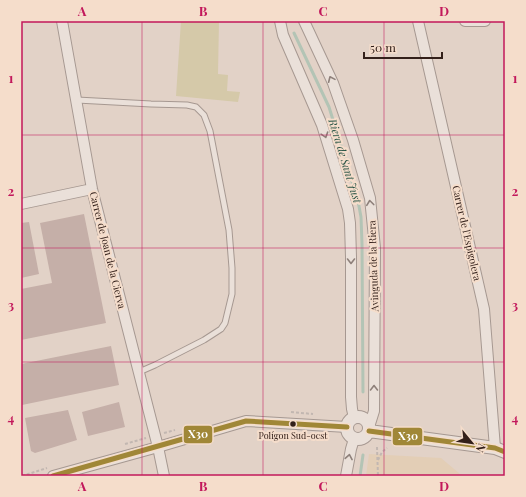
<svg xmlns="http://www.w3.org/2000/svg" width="526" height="497" font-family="'Playfair Display',serif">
<rect width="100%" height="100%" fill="#e2d2c7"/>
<path fill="#e3ceb6" d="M 369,454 L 441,458 L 460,474 L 467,476 L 366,476 Z"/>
<path fill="#d5c9a9" d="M 181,21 L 219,21 L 218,74 L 228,75 L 227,91 L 240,92 L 238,102 L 176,96 Z"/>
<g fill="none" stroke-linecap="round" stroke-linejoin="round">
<path stroke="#b3c4b5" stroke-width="3" d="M 294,33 L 329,107 L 358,201 L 361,217 L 362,244 L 363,392
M 360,476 L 363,455"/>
</g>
<path fill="#c5afa8" d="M 84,214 L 106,323 L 21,340 L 21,289 L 52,283 L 40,223 Z
M 29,222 L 39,274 L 21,278 L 21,223 Z
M 111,346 L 119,385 L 22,405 L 21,364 Z
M 119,402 L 125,427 L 88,436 L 82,412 Z
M 68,410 L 77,440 L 35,453 L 31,451 L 25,418 Z"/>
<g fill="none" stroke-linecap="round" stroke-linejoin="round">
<defs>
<path id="service" d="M 77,100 L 151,104 L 187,105 L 196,107 L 204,115 L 210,131 L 229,230 L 232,268 L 232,294 L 225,323 L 221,329 L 204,340 L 155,365 L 139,372"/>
<path id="minor" d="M 62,21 L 92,189 L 158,447 L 164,476
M 280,21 L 283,35 L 322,125 L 348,209 L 350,223 L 351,257 L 351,397 L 352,409 L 354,418
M 304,21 L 333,83 L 353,140 L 370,198 L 375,248 L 374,411 L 369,427
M 418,21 L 484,309 L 495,448
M 465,21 L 485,21
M 21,204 L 92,189
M 53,476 L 158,447 L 246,421 L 347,427
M 346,476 L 351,449 L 354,439"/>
<path id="tertiary" d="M347 428a11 11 0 1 1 22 0a11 11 0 1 1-22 0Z
M 369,431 L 495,448 L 505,452"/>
</defs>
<use href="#service" stroke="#a69891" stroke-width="7"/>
<use href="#minor" stroke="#a69891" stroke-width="12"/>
<use href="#tertiary" stroke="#a69891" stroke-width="14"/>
<path stroke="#c2b7b1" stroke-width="2" stroke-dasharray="3 2" stroke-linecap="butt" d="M 291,412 L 313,414
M 164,433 L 175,430
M 125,444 L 146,438
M 377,447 L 378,476
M 378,460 L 382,452 L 387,448
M 22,476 L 47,468"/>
<use href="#service" stroke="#eae0d9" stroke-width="5"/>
<use href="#minor" stroke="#eae0d9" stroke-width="10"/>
<use href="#tertiary" stroke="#eae0d9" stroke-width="12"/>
<defs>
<path id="bus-1" d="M 369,431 L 495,448 L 505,452
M 53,476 L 246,421 L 347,427"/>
</defs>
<use href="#bus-1" stroke="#f5ddcb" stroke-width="8"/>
<use href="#bus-1" stroke="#a08737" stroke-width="5"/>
</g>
<defs><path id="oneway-chevron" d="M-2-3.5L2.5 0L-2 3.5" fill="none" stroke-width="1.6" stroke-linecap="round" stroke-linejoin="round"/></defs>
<g stroke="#8e807a">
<use href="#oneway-chevron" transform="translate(331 79) rotate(-114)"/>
<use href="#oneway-chevron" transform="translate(325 135) rotate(72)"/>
<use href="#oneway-chevron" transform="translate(370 203) rotate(-97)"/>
<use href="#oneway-chevron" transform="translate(351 261) rotate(90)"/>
<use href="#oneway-chevron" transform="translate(374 388) rotate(-90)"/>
<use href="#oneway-chevron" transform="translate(349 457) rotate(-80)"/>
</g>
<path fill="none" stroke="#c2185b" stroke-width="1" stroke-opacity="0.55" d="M 142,21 L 142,476M 263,21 L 263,476M 384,21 L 384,476M 21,135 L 505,135M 21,248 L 505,248M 21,362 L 505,362"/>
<circle fill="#33201a" stroke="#f5ddcb" stroke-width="1.5" cx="293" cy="424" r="3.5"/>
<g text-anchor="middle" stroke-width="4" stroke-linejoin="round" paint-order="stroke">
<g font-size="9" fill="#33201a" stroke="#f5ddcb">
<text x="293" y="439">Polígon Sud-oest</text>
</g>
<g font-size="10" fill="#33201a" stroke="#f5ddcb">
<text transform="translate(467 233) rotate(77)" y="4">Carrer de l'Espigolera</text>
<text transform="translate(108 250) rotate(76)" y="4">Carrer de Joan de la Cierva</text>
<text transform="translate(373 266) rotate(-92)" y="4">Avinguda de la Riera</text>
</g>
<g font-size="11" font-style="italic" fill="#295445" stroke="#f5ddcb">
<text transform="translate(345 161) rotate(73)" y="4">Riera de Sant Just</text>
</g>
</g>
<g stroke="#f5ddcb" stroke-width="1.5">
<rect x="183" y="425" width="30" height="19" rx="4" fill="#a08737"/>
<rect x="392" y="427" width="31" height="19" rx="4" fill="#a08737"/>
</g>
<g font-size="11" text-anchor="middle" font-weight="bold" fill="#fff">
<text x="198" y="438">X30</text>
<text x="408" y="440">X30</text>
</g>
<rect width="526" height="497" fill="none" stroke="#f5ddcb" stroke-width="44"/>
<g transform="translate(472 443) rotate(119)" stroke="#f5ddcb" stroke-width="3" paint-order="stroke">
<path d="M0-3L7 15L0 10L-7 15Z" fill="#33201a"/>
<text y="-6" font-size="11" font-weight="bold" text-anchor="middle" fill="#33201a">N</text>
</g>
<path d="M364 52v6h78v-6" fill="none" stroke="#33201a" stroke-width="2"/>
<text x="370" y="52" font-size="12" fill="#33201a" stroke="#f5ddcb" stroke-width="3" paint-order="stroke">50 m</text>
<rect x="22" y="22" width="482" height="453" fill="none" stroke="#c2185b" stroke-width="1.5"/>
<g font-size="13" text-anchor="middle" font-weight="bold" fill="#c2185b">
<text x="82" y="16">A</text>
<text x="203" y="16">B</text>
<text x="323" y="16">C</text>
<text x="444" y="16">D</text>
<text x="11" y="83">1</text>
<text x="515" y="83">1</text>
<text x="11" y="196">2</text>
<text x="515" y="196">2</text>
<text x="11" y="310">3</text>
<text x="515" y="310">3</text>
<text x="11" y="423">4</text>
<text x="515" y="423">4</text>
<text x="82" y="491">A</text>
<text x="203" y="491">B</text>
<text x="323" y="491">C</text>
<text x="444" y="491">D</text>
</g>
</svg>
